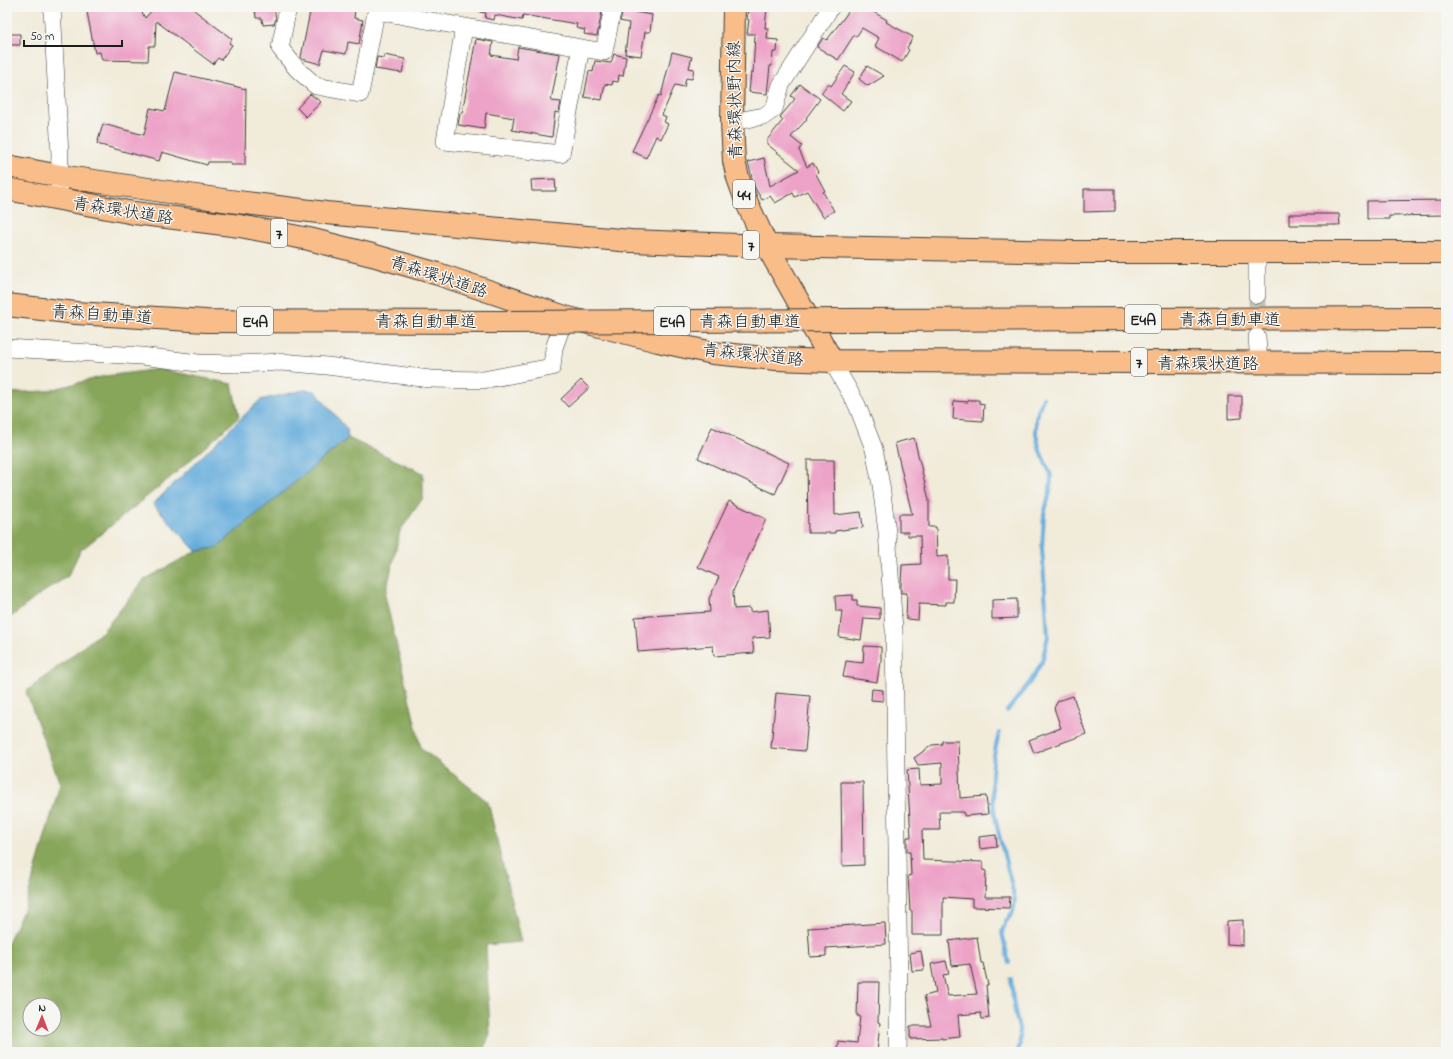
<svg xmlns="http://www.w3.org/2000/svg" width="1453" height="1059" font-family="'Indie Flower','Klee One',sans-serif">
<rect width="100%" height="100%" fill="#f6f6f2"/>
<filter id="ink" filterUnits="userSpaceOnUse"><feTurbulence type="fractalNoise" baseFrequency=".025" numOctaves="2"/><feDisplacementMap in="SourceGraphic" scale="8" xChannelSelector="R" yChannelSelector="G"/><feConvolveMatrix kernelMatrix="1 2 1 2 8 2 1 2 1" color-interpolation-filters="sRGB"/></filter>
<filter id="wash" filterUnits="userSpaceOnUse"><feTurbulence type="fractalNoise" baseFrequency=".012" numOctaves="4" result="noise"/><feDisplacementMap in="SourceGraphic" scale="16" xChannelSelector="R" yChannelSelector="G"/><feGaussianBlur stdDeviation="0.9" result="paint"/><feColorMatrix in="noise" values="0 0 0 0 0 0 0 0 0 0 0 0 0 0 0 0 0 1.4 0 .05"/><feComposite in="paint" operator="in"/></filter>
<g filter="url(#wash)">
<rect width="100%" height="100%" fill="#f1ebd9"/>
<path fill="#87a65a" stroke="#52613b" fill-rule="evenodd" d="M 160,369 L 232,384 L 239,417 L 171,477 L 80,551 L 68,576 L 39,595 L 7,620 L 7,393 L 46,391 L 105,376 Z
M 348,438 L 423,473 L 423,498 L 400,531 L 385,596 L 421,748 L 488,802 L 521,942 L 486,945 L 490,1035 L 482,1052 L 7,1052 L 7,944 L 25,907 L 60,784 L 26,692 L 103,631 L 144,580 L 196,551 L 216,548 ZM 30,1005 L 54,1005 L 54,1029 L 30,1029 Z"/>
<path fill="#65acdb" stroke="#40647c" d="M 304,390 L 315,391 L 347,429 L 348,438 L 216,548 L 196,551 L 153,504 L 260,400 Z"/>
<g fill="none" stroke-linecap="round" stroke-linejoin="round">
<path stroke="#65acdb" stroke-width="4" d="M 1007,711 L 1030,682 L 1042,662 L 1048,636 L 1042,548 L 1044,514 L 1050,492 L 1051,475 L 1040,451 L 1036,434 L 1036,418 L 1043,398
M 999,733 C 995,750 991,767 992,784 C 992,824 1008,862 1015,901 L 1013,912 L 1005,923 L 1002,932 L 1009,963
M 1011,979 C 1012,990 1013,1001 1015,1011 C 1018,1028 1023,1034 1018,1052"/>
</g>
<g id="blocks">
<path fill="#eda2c7" d="M 86,7 L 139,7 L 145,18 L 155,7 L 190,7 L 232,39 L 229,43 L 232,45 L 221,60 L 218,58 L 213,64 L 156,21 L 155,46 L 149,46 L 148,61 L 102,60 L 100,52 L 95,53 Z
M 274,7 L 276,19 L 274,24 L 263,25 L 262,18 L 256,18 L 255,8 Z
M 311,7 L 318,7 L 332,10 L 333,7 L 350,7 L 350,9 L 355,10 L 354,18 L 363,20 L 359,44 L 348,42 L 346,54 L 324,50 L 320,64 L 302,59 L 301,57 Z
M 480,7 L 578,7 L 602,12 L 597,36 L 584,34 L 585,30 L 576,28 L 577,24 L 523,15 L 522,20 L 495,15 L 494,20 L 485,18 L 486,13 L 480,12 Z
M 748,7 L 767,7 L 765,28 L 768,28 L 767,39 L 778,40 L 777,52 L 773,52 L 772,66 L 770,66 L 767,94 L 749,92 L 751,72 L 753,73 L 755,34 L 747,34 L 749,20 L 747,19 Z
M 852,7 L 865,7 L 887,20 L 886,22 L 913,37 L 907,48 L 909,50 L 902,62 L 875,46 L 879,38 L 862,28 L 856,37 L 854,35 L 838,60 L 817,47 L 823,38 L 827,40 Z
M 623,10 L 652,15 L 650,32 L 645,32 L 641,56 L 625,54 L 629,23 L 620,21 Z
M 9,34 L 20,34 L 20,45 L 9,45 Z
M 476,39 L 493,42 L 491,55 L 516,59 L 518,47 L 560,54 L 551,101 L 561,102 L 559,113 L 555,112 L 552,137 L 512,130 L 514,118 L 486,113 L 484,129 L 458,125 L 460,113 L 462,113 Z
M 672,52 L 692,57 L 689,68 L 694,69 L 692,79 L 686,78 L 684,87 L 675,85 L 662,115 L 666,117 L 664,122 L 668,124 L 661,139 L 656,136 L 646,158 L 632,151 L 659,95 L 661,96 Z
M 614,54 L 626,57 L 623,76 L 619,75 L 618,82 L 613,81 L 612,85 L 605,84 L 602,100 L 584,97 L 589,71 L 593,72 L 595,61 L 611,63 Z
M 384,55 L 405,59 L 402,73 L 375,69 L 377,57 L 384,58 Z
M 845,66 L 855,72 L 841,94 L 851,101 L 843,111 L 821,93 L 828,84 L 831,86 Z
M 867,66 L 884,76 L 868,86 L 859,79 Z
M 175,72 L 246,89 L 245,165 L 231,165 L 231,162 L 208,162 L 207,165 L 162,152 L 159,161 L 97,144 L 103,124 L 144,135 L 150,108 L 165,111 Z
M 800,84 L 820,99 L 806,118 L 807,119 L 791,137 L 802,146 L 799,150 L 807,167 L 813,163 L 818,172 L 816,174 L 825,191 L 823,192 L 834,211 L 823,217 L 807,191 L 795,197 L 793,193 L 775,203 L 770,196 L 762,200 L 754,186 L 748,162 L 764,158 L 770,186 L 799,170 L 767,144 L 767,140 L 783,120 L 780,117 L 795,99 L 791,96 Z
M 310,94 L 321,102 L 306,117 L 297,108 Z
M 555,179 L 556,191 L 532,191 L 531,180 Z
M 1084,189 L 1115,189 L 1115,211 L 1084,212 Z
M 1445,200 L 1445,215 L 1389,216 L 1389,219 L 1367,219 L 1367,201 Z
M 1289,214 L 1339,214 L 1340,225 L 1289,225 Z
M 581,380 L 589,388 L 568,407 L 561,399 Z
M 1228,396 L 1242,396 L 1242,418 L 1228,419 Z
M 969,400 L 979,400 L 979,403 L 984,404 L 983,421 L 953,419 L 954,401 L 968,402 Z
M 712,427 L 789,463 L 775,494 L 698,458 Z
M 914,438 L 929,500 L 929,527 L 936,527 L 937,557 L 948,556 L 948,579 L 955,579 L 954,602 L 946,602 L 946,605 L 919,604 L 918,620 L 906,619 L 907,593 L 901,593 L 901,585 L 902,565 L 921,564 L 920,536 L 908,536 L 908,532 L 899,532 L 899,514 L 912,514 L 895,443 Z
M 807,460 L 834,460 L 835,515 L 861,512 L 863,527 L 835,531 L 835,533 L 808,533 Z
M 729,501 L 766,519 L 733,591 L 734,609 L 750,608 L 750,612 L 768,610 L 770,637 L 752,638 L 754,653 L 714,656 L 713,646 L 638,652 L 635,617 L 710,612 L 709,599 L 719,577 L 698,567 Z
M 853,595 L 853,600 L 857,600 L 857,606 L 880,608 L 880,619 L 864,618 L 861,640 L 839,637 L 842,611 L 836,611 L 835,596 Z
M 1017,599 L 1017,618 L 992,619 L 992,600 Z
M 864,646 L 881,647 L 881,662 L 880,662 L 877,682 L 843,677 L 846,661 L 863,663 Z
M 872,689 L 883,690 L 883,701 L 871,700 Z
M 776,693 L 810,696 L 805,751 L 771,748 Z
M 1073,696 L 1086,734 L 1034,753 L 1029,740 L 1061,728 L 1054,708 L 1058,701 Z
M 942,741 L 958,741 L 960,798 L 986,796 L 988,814 L 964,816 L 964,812 L 939,812 L 940,830 L 922,830 L 923,860 L 983,862 L 983,870 L 986,871 L 985,897 L 1010,897 L 1009,908 L 972,907 L 972,899 L 943,897 L 943,935 L 912,935 L 912,911 L 910,911 L 908,876 L 911,875 L 910,852 L 907,852 L 907,837 L 911,837 L 907,770 L 919,769 L 920,785 L 942,784 L 942,763 L 918,765 L 914,758 L 932,745 L 942,744 Z
M 841,782 L 863,782 L 864,865 L 842,866 Z
M 996,835 L 997,847 L 980,849 L 979,837 Z
M 1243,920 L 1243,945 L 1227,944 L 1227,921 Z
M 885,923 L 886,944 L 826,948 L 826,956 L 810,957 L 808,928 Z
M 977,937 L 981,963 L 983,963 L 988,985 L 986,985 L 989,1018 L 982,1019 L 981,1013 L 958,1015 L 960,1037 L 942,1039 L 942,1038 L 910,1039 L 910,1026 L 931,1026 L 924,996 L 936,993 L 931,964 L 946,961 L 949,974 L 943,975 L 948,996 L 977,994 L 970,964 L 952,966 L 949,941 Z
M 921,951 L 924,970 L 912,971 L 910,953 Z
M 858,982 L 879,982 L 878,1022 L 880,1023 L 877,1052 L 837,1052 L 838,1041 L 857,1043 L 860,1016 L 857,1016 Z"/>
</g>
</g>
<g filter="url(#ink)">
<use href="#blocks" fill-opacity="0" stroke="#3c3b38" stroke-width="1"/>
<g fill="none" stroke-linecap="round" stroke-linejoin="round">
<path stroke="#c6c2b3" stroke-width="17" stroke-dasharray="17 8" stroke-linecap="butt" d="M 1257,331 L 1257,295"/>
<defs>
<path id="minor" d="M 52,7 L 60,155 L 59,187
M 288,7 L 280,48 L 297,69 L 316,86 L 360,94 L 377,7
M 376,11 L 604,52 L 613,7
M 464,27 L 445,141 L 561,154 L 581,48
M 732,122 L 764,116 L 774,109 L 781,85 L 831,7
M 1257,253 L 1257,295
M 1257,337 L 1259,363
M 7,348 L 141,356 L 198,363 L 236,364 L 281,362 L 327,366 L 430,379 L 483,380 L 552,367 L 554,348 L 565,317
M 832,361 L 857,405 L 874,449 L 881,485 L 887,532 L 894,630 L 899,993 L 898,1052"/>
<path id="major" d="M 734,7 L 732,122 L 734,161 L 738,178 L 747,203 L 767,246 L 832,361"/>
<path id="highway" d="M 7,166 L 60,176 L 230,201 L 326,213 L 631,241 L 767,246 L 1073,252 L 1446,252
M 7,189 L 134,213 L 240,226 L 309,239 L 372,255 L 438,274 L 565,317 L 658,341 L 713,353 L 776,359 L 832,361 L 1446,363
M 7,305 L 76,313 L 206,321 L 504,322
M 841,320 L 1446,318"/>
</defs>
<use href="#minor" stroke="#3c3b38" stroke-width="18"/>
<use href="#major" stroke="#3c3b38" stroke-width="24"/>
<use href="#highway" stroke="#3c3b38" stroke-width="24"/>
<use href="#minor" stroke="#fff" stroke-width="17"/>
<use href="#major" stroke="#f8bd89" stroke-width="22"/>
<use href="#highway" stroke="#f8bd89" stroke-width="22"/>
<defs>
<path id="highway-bridge" d="M 504,322 L 841,320"/>
</defs>
<use href="#highway-bridge" stroke="#3c3b38" stroke-width="24" stroke-linecap="butt"/>
<use href="#highway-bridge" stroke="#f8bd89" stroke-width="22"/>
</g>
</g>
<g text-anchor="middle" stroke-width="3" stroke-linejoin="round" paint-order="stroke">
<g fill="#f6f6f2" stroke="#5d5d5c" stroke-width="1">
<rect x="733" y="180" width="22" height="28" rx="3"/>
<rect x="271" y="219" width="16" height="28" rx="3"/>
<rect x="743" y="231" width="16" height="28" rx="3"/>
<rect x="1125" y="305" width="36" height="28" rx="3"/>
<rect x="237" y="307" width="36" height="28" rx="3"/>
<rect x="654" y="307" width="36" height="28" rx="3"/>
<rect x="1131" y="348" width="16" height="28" rx="3"/>
</g>
<g font-size="16" font-weight="bold" fill="#1c1c1c">
<text x="744" y="200">44</text>
<text x="279" y="239">7</text>
<text x="751" y="251">7</text>
<text x="1143" y="325">E4A</text>
<text x="255" y="327">E4A</text>
<text x="672" y="327">E4A</text>
<text x="1139" y="368">7</text>
</g>
<g font-size="17" fill="#1c1c1c" stroke="#f6f6f2">
<text transform="translate(734 100) rotate(-91)" y="6">青森環状野内線</text>
<text transform="translate(123 210) rotate(9)" y="6">青森環状道路</text>
<text transform="translate(439 276) rotate(18)" y="6">青森環状道路</text>
<text transform="translate(102 314) rotate(4)" y="6">青森自動車道</text>
<text x="1230" y="325">青森自動車道</text>
<text x="426" y="327">青森自動車道</text>
<text x="750" y="327">青森自動車道</text>
<text transform="translate(753 354) rotate(6)" y="6">青森環状道路</text>
<text x="1208" y="369">青森環状道路</text>
</g>
</g>
<rect width="1453" height="1059" fill="none" stroke="#f6f6f2" stroke-width="24"/>
<g transform="translate(42 1017) rotate(1)"><circle r="19" fill="#f6f6f2" stroke="#9f9f9c"/>
<path d="M0-3L7 15L0 10L-7 15Z" fill="#d1495b"/>
<text y="-6" font-size="11" font-weight="bold" text-anchor="middle" fill="#1c1c1c">N</text>
</g>
<path d="M24 40v6h98v-6" fill="none" stroke="#1c1c1c" stroke-width="2"/>
<text x="30" y="40" font-size="12" fill="#1c1c1c" stroke="#f6f6f2" stroke-width="3" paint-order="stroke">50 m</text>
</svg>
